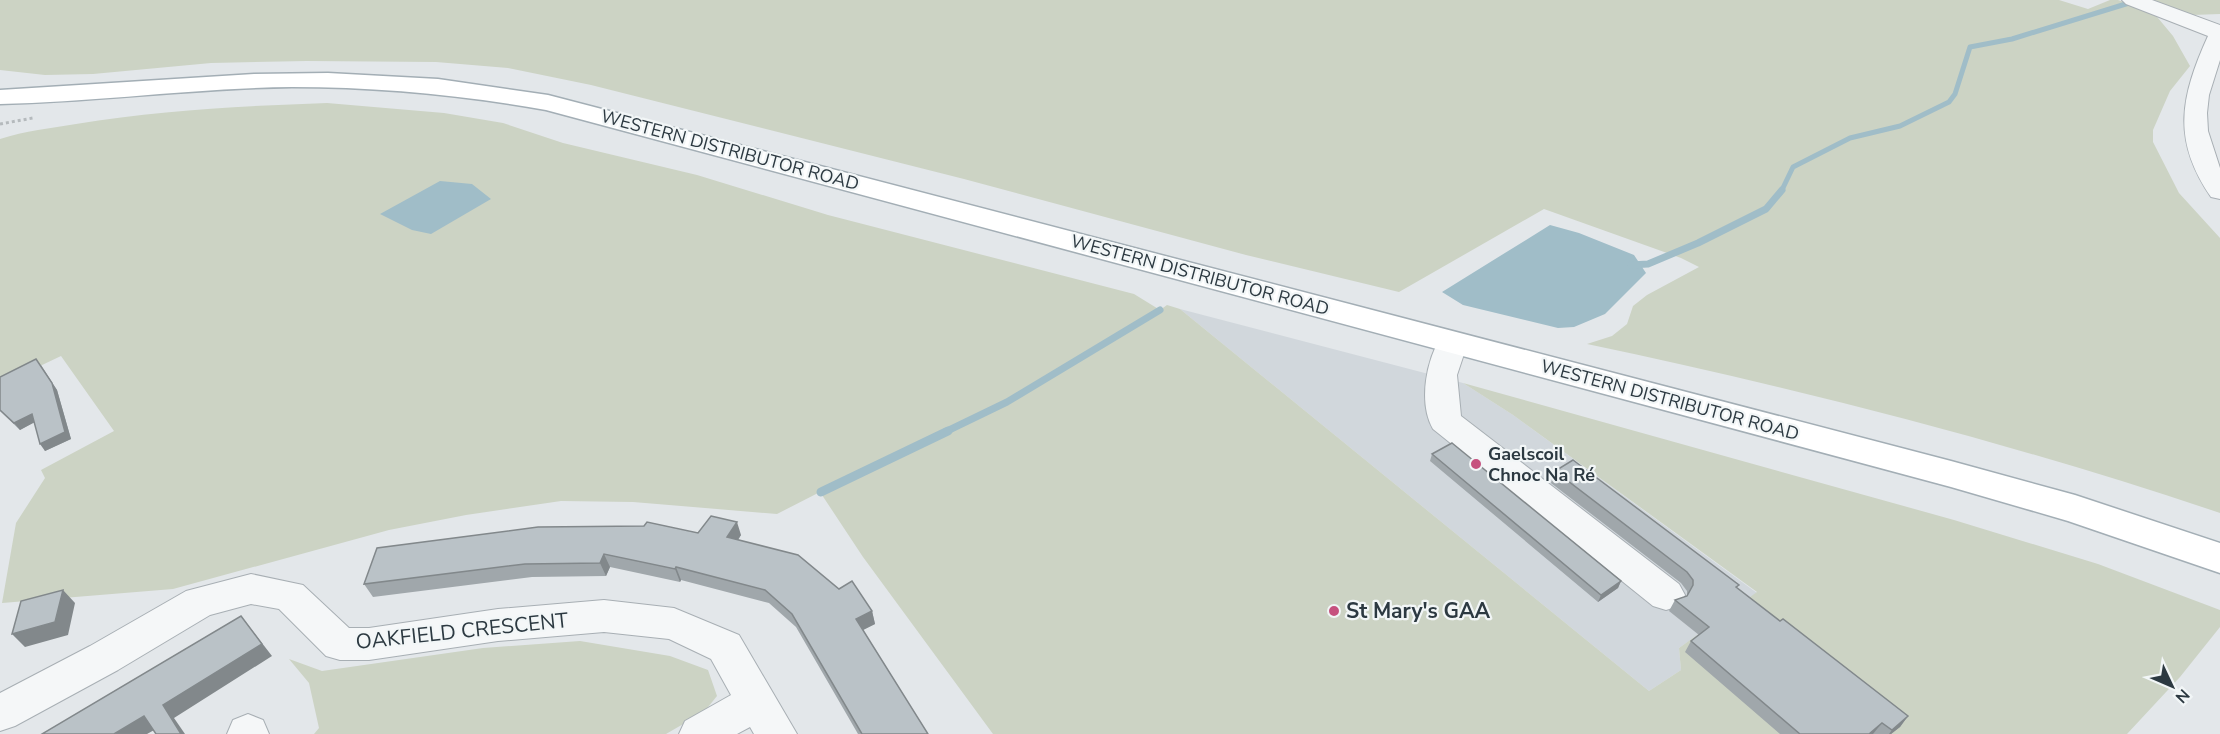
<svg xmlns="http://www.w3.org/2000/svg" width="2220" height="734" font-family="'Nunito Sans',sans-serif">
<rect width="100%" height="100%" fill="#e3e7ea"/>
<path fill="#d1d7dc" d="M 1180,309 L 1463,383 L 1513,415 L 1757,593 L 1679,648 L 1681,670 L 1649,691 Z"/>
<path fill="#ccd3c4" d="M 0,0 L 2059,0 L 2088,9 L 2110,0 L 2118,0 L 2153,12 L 2173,36 L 2190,66 L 2170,91 L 2153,130 L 2153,142 L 2179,193 L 2220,238 L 2220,513 C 2013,443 1800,389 1587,344 L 1612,336 L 1627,324 L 1633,306 L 1647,295 L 1699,267 L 1681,258 L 1544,209 L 1399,292 L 1246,255 L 964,179 L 591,85 L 508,68 L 436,62 L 307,61 L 211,63 L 93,74 L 45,75 L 0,70 Z
M 2146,0 L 2220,0 L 2220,14 L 2192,15 Z
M 327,103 L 444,113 L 503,123 L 563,143 L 697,175 L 828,215 L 1134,294 L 1160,310 L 1167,305 L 1180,309 L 1649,691 L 1681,670 L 1679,648 L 1757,592 L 1513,415 L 1463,383 L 1954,520 L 2098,564 L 2220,610 L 2220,627 L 2180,677 L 2127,734 L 993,734 L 863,557 L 820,492 L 777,514 L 633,502 L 561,501 L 466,515 L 389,530 L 173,589 L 2,603 L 16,523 L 45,478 L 41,470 L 114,431 L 61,356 L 0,385 L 0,139 C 25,131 51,128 76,124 C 160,110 243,106 327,103 Z
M 580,641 L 670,656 L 708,670 L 717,696 L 704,712 L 666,734 L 314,734 L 319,728 L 309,683 L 289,659 L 322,671 L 483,648 Z"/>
<path fill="#a0bdc8" d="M 440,181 L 472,184 L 491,199 L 431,234 L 412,230 L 380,214 Z
M 1550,225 L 1579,233 L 1634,255 L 1646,273 L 1605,314 L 1574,327 L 1558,328 L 1463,305 L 1442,292 Z"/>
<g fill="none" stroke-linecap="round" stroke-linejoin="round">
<path stroke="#a0bdc8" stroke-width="5" d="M 1781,192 L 1793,167 L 1850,138 L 1900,126 L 1949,102 L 1955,94 L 1970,47 L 2012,39 L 2129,3"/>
<path stroke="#a0bdc8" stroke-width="7" d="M 1631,265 L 1648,264 L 1698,243 L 1766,209 L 1782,190
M 945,432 L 1007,402 L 1160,310"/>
<path stroke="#a0bdc8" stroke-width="9" d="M 821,492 L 948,431"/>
<defs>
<path id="minor" d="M 2122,0 L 2152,0 L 2220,25 L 2220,60 L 2209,95 L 2207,113 L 2208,131 L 2220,168 L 2220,199 L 2211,197 C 2171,139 2181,96 2208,36 L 2126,4 Z
M 1453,332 L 1464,335 L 1468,342 L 1457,375 L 1461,416 L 1679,584 L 1685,595 L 1679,606 L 1666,610 L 1653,606 L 1433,429 C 1418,403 1426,360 1442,335 Z
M 251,574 L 303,585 L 349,628 L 369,628 L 498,609 L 604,600 L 674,608 L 739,635 L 797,734 L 754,734 L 750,727 L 737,734 L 679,734 L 685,721 L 731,695 L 711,659 L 669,639 L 604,632 L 498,641 L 369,660 L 340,660 L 326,656 L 279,609 L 251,604 L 210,615 L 118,670 L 15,726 L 0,731 L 0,693 L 90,646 L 186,591 Z
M 248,714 L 263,720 L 269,734 L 227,734 L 233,720 Z"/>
<path id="major" d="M 328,73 L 438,79 L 548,95 L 1951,461 L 2075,495 L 2220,543 L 2220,573 L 2068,521 L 1951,487 L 546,110 C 462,95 377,87 292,87 C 194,88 97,102 0,104 L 0,90 L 254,74 Z"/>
</defs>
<use href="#minor" stroke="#a8afb4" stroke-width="2"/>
<use href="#major" stroke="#a3aeb5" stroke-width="3"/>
<path stroke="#b5babd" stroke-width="3" stroke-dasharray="3 3" stroke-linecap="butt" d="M 0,124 L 33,118"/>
<use href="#minor" fill="#f5f7f8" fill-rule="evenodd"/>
<use href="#major" fill="#fff" fill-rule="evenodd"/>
</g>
<path fill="#a0a7ab" d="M 41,365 L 57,390 L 71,439 L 45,451 L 34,422 L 20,430 L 0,411 L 0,377 Z
M 1432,454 L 1621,581 L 1618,588 L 1598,602 L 1430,461 Z
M 1555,471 L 1739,585 L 1737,588 L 1780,621 L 1908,716 L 1900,727 L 1891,734 L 1780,734 L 1685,652 L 1691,641 L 1699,635 L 1669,611 L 1675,600 L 1687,596 L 1687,591 L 1681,583 L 1551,483 Z
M 698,533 L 741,535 L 738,540 L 839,589 L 872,611 L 875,624 L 863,630 L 928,734 L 858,734 L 796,627 L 769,603 L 681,580 L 680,582 L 610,567 L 606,576 L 532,577 L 373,597 L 364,584 Z"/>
<path fill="#82888b" d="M 36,359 L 57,390 L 71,439 L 45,451 L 40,444 Z
M 32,414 L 37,421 L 20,430 L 14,423 Z
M 737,522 L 741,535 L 731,550 L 727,537 Z
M 604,554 L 610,567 L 606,576 L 600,563 Z
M 676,567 L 681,580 L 680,582 L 675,569 Z
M 1621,581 L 1618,588 L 1598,602 L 1601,595 Z
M 63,590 L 75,603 L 68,635 L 25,647 L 12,634 Z
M 872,611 L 875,624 L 859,632 L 856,619 Z
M 241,616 L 272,656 L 174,718 L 185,734 L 181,734 L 163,705 Z
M 144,716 L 156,729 L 147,734 L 114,734 Z
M 1908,716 L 1900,727 L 1891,734 L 1889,734 L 1892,730 Z
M 1882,723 L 1873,734 L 1869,734 Z"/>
<path fill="#bac2c7" stroke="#82888b" stroke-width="1.5" d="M 36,359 L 52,383 L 65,432 L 40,444 L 32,414 L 14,423 L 0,410 L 0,377 Z
M 1452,443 L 1621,581 L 1601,595 L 1432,454 Z
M 1573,460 L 1739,585 L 1736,587 L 1780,621 L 1783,619 L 1908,716 L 1892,730 L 1882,723 L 1869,734 L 1800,734 L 1691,641 L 1709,627 L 1675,600 L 1687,596 L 1693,585 L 1693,580 L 1687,572 L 1555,471 Z
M 711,516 L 737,522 L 727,537 L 798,555 L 839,589 L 852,581 L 872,611 L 856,619 L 928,734 L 862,734 L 792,614 L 765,590 L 676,567 L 675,569 L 604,554 L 600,563 L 525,564 L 364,584 L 377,548 L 538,527 L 644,526 L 647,522 L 698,533 Z
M 63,590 L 55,622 L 12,634 L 21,601 Z
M 241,616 L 262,644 L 163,705 L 181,734 L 156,734 L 144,716 L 114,734 L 42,734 Z"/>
<g fill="#c6517e" stroke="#f2f6f7" stroke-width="2">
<circle cx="1476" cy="464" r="6"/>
<circle cx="1334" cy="611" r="6"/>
</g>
<g text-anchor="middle" stroke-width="4.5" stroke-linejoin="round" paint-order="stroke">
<g font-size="18" fill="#2c3941" stroke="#f2f6f7">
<text transform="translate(730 150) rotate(15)" y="6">WESTERN DISTRIBUTOR ROAD</text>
<text transform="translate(1200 275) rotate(15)" y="6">WESTERN DISTRIBUTOR ROAD</text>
<text transform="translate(1670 400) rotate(15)" y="6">WESTERN DISTRIBUTOR ROAD</text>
</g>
<g font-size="18" font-weight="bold" fill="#2c3941" stroke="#f2f6f7" text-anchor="start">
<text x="1488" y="460">Gaelscoil<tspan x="1488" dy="21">Chnoc Na Ré</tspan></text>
</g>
<g font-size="21" font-weight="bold" fill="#2c3941" stroke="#f2f6f7" text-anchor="start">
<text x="1346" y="618">St Mary's GAA</text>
</g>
<g font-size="21" fill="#2c3941" stroke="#f2f6f7">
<text transform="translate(462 631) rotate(-6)" y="7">OAKFIELD CRESCENT</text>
</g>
</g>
<g transform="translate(2172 686) rotate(134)" stroke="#f2f6f7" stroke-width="4.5" paint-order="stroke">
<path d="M0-4.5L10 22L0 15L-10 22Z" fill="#2c3941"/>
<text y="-9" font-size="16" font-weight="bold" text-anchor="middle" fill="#2c3941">N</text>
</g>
</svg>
